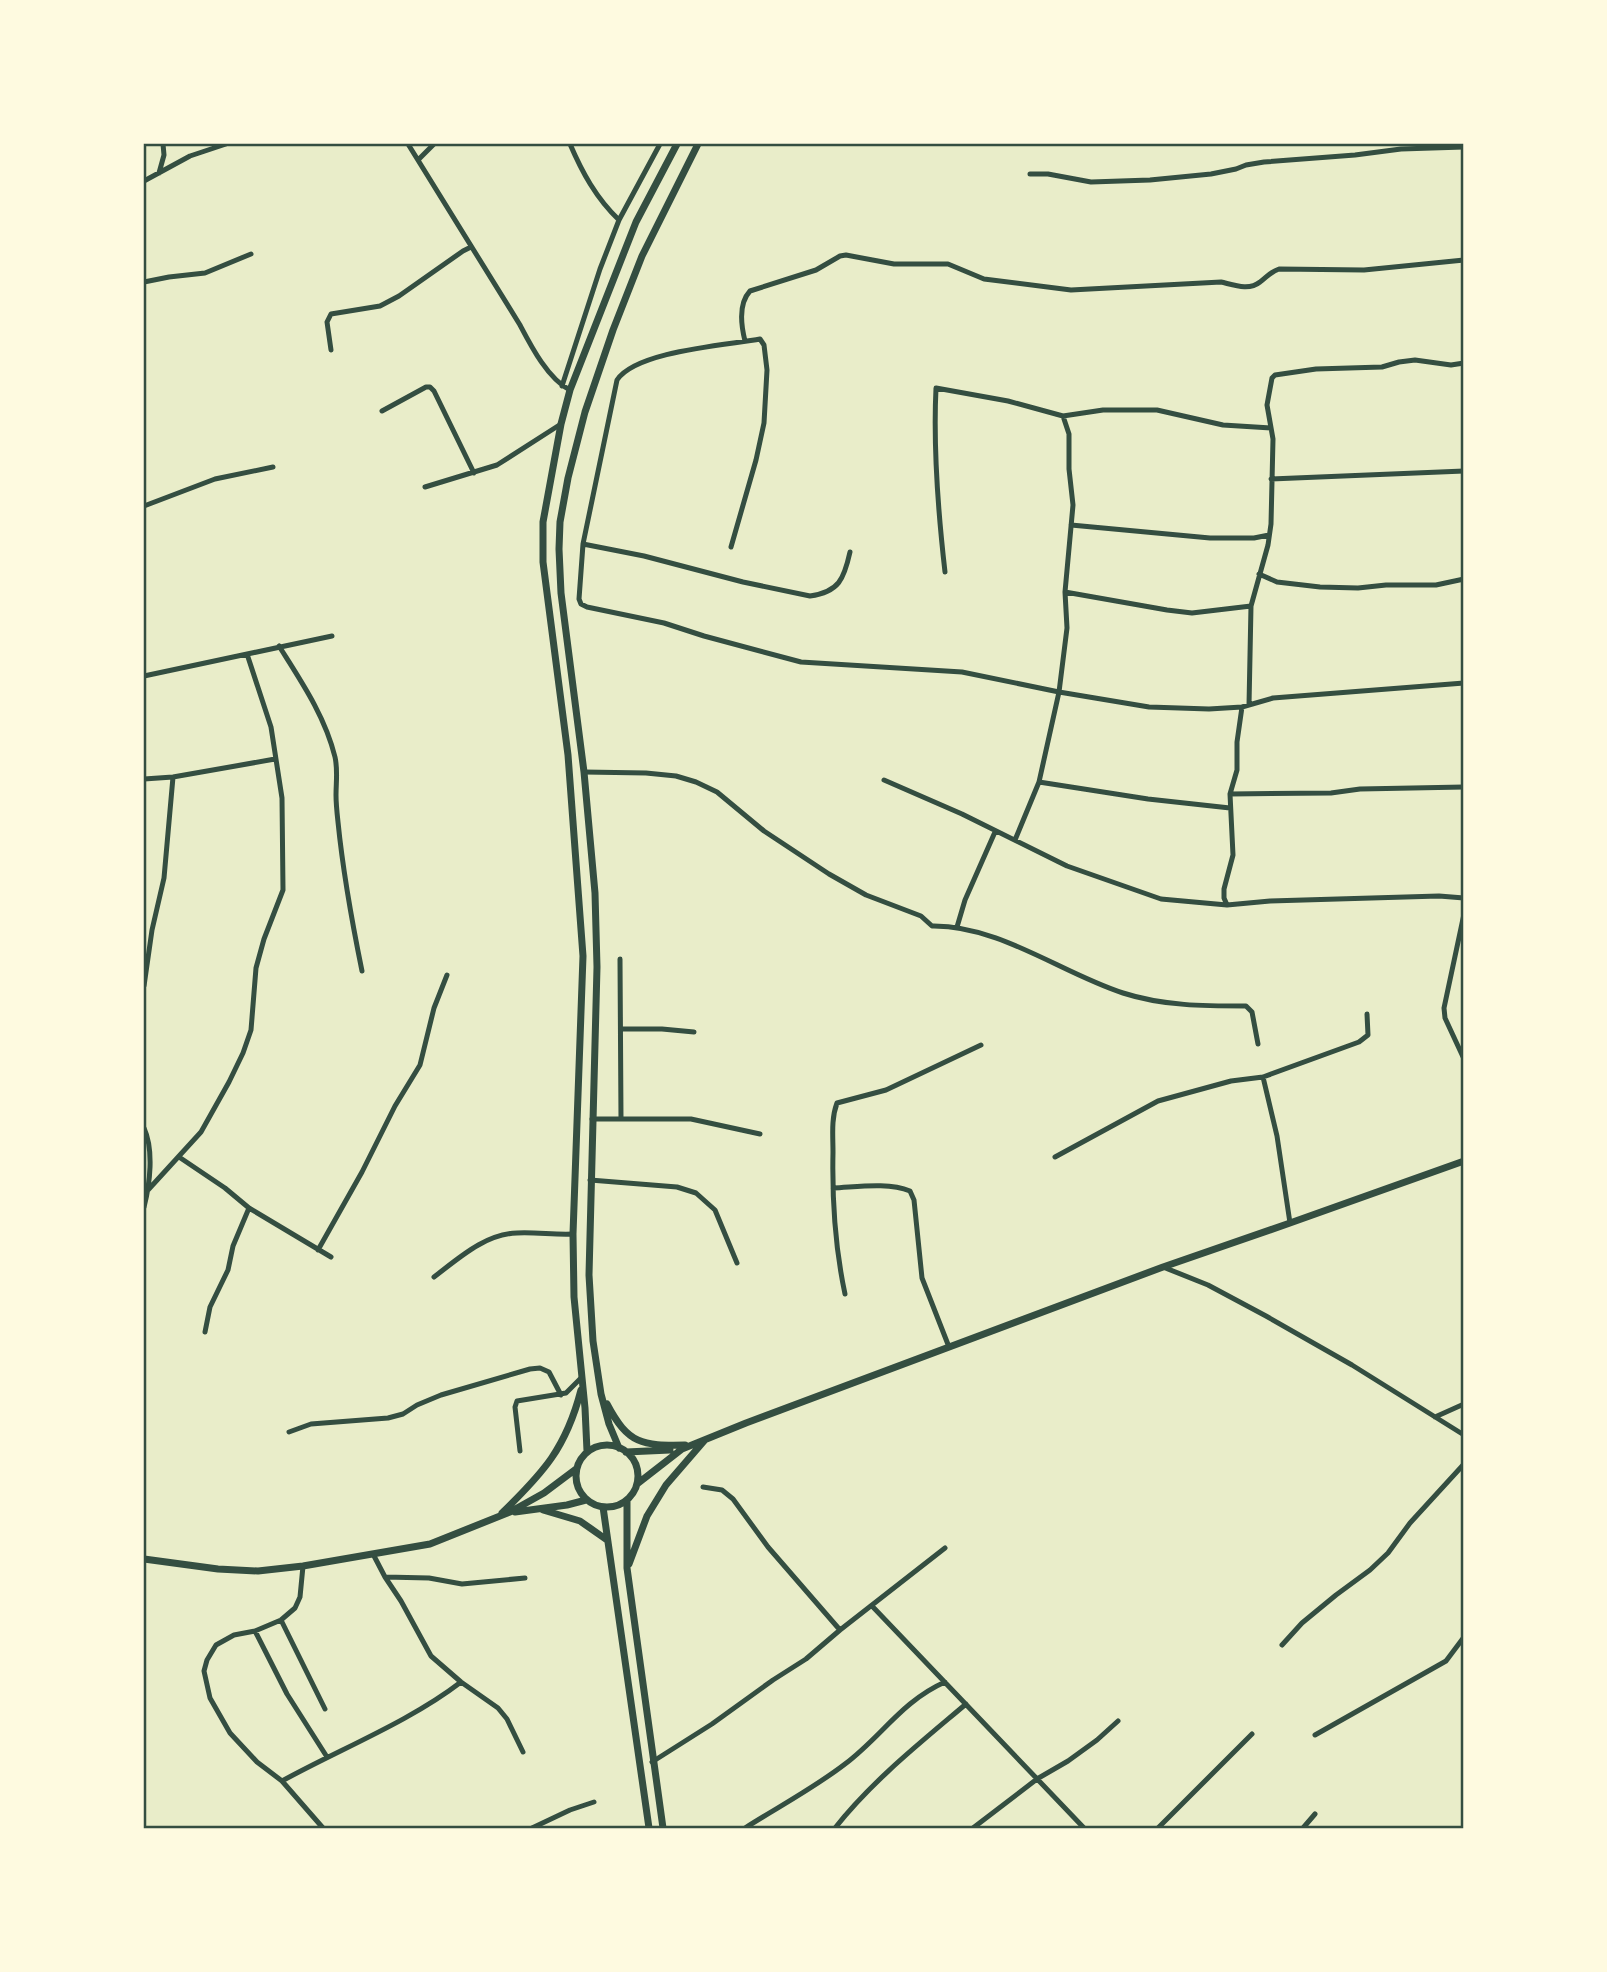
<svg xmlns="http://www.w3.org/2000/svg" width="1607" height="1972" font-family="'Exo 2',sans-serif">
<rect width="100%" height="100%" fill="#e9edc9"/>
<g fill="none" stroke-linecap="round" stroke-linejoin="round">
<path stroke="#344e41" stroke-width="5" d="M 408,144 L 520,325 C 531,346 548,379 570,390
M 570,144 C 582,172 596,198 619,220
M 418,160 L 434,144
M 159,173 L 164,155 L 163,144
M 1030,174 L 1048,174 L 1091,182 L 1150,180 L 1211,174 L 1236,169 L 1246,165 L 1264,162 L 1355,155 L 1401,149 L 1464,147
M 144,181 L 190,156 L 226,144
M 144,282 L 169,277 L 205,273 L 251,254
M 745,341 C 741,325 738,304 750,291 L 816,270 L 840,256 L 846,255 L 894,264 L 948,264 L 984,279 L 1071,290 L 1221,282 C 1234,285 1249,291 1260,282 C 1267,277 1270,272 1279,269 L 1364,270 L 1464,260
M 331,350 L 327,322 L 331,314 L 380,306 L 399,296 L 463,251 L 471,247
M 562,386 L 600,269 L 619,220 L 660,144
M 382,411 L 426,387 L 430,387 L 434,391 L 474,473
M 1271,479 L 1464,471
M 425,487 L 497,465 L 561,424
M 144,506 L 215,479 L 273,467
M 1071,525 L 1210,538 L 1254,538 L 1269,535
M 583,544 L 617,380 C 636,351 727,345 760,339 L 764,345 L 767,370 L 764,423 L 756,460 L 731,547
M 850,552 C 844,579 839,592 810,596 L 743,582 L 644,556 L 583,544 L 579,599 L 581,604 L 587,607 L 664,623 L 704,636 L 801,662 L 962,672 L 1059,692 L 1149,707 L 1209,709 L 1242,707 L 1273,698 L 1464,683
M 945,572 C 938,511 933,449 936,388 L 1008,401 L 1063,416 L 1103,410 L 1157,410 L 1223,425 L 1271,428
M 1259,574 L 1277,582 L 1320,587 L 1358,588 L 1386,585 L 1436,585 L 1464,579
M 1065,592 L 1167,610 L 1192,613 L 1251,606
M 279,646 C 301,681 325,716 335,757 C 338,770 336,782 336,795 C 336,803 337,813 338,822 C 343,872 352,922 362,971
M 144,676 L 332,636
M 1249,705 L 1251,606 L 1268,545 L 1271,524 L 1273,439 L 1267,405 L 1272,378 L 1275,375 L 1316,369 L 1382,367 L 1399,362 L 1415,360 L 1451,365 L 1464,363
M 584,772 L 646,773 L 676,776 L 696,782 L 717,792 L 764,831 L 829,874 L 866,895 L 921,916 L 932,926 C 999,925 1061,973 1123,993 C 1163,1006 1205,1006 1246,1006 L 1252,1012 L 1258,1044
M 144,779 L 173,777 L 275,759
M 884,780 L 962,814 L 1067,866 L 1161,899 L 1227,905 L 1270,901 L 1439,896 L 1464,898
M 1039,782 L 1148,799 L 1230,808
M 1230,794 L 1331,793 L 1360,789 L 1464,787
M 1015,840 L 1039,782 L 1059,692 L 1067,628 L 1065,592 L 1073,505 L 1069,469 L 1069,434 L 1063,416
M 1227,905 L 1224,898 L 1224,889 L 1233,855 L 1230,794 L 1237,770 L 1237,742 L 1242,707
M 1464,914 L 1444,1008 L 1445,1018 L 1464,1059
M 957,927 L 965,900 L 995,832
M 620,959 L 621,1119
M 144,986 L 152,930 L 164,878 L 173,777
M 621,1029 L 662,1029 L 694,1032
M 1263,1077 L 1277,1136 L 1290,1223
M 592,1119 L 691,1119 L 760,1134
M 144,1128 C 154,1150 150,1184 144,1207
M 179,1157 L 225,1188 L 249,1208 L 331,1257
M 1055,1157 L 1158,1101 L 1231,1081 L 1263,1077 L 1359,1042 L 1368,1035 L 1367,1014
M 590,1180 L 677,1187 L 696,1193 L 715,1210 L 737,1263
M 833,1188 C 857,1187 888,1182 910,1191 L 914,1200 L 922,1278 L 949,1347
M 148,1190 L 201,1132 L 229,1082 L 243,1053 L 251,1030 L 256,968 L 264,939 L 283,890 L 282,798 L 271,727 L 247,654
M 318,1250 L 362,1172 L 395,1106 L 420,1065 L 434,1008 L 447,975
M 1163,1267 L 1208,1285 L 1266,1316 L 1352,1365 L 1464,1435
M 434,1277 C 459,1258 485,1234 517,1233 C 536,1232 555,1235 573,1234
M 845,1294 C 835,1247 832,1200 833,1152 C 833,1136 831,1119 837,1103 L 886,1090 L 981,1045
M 205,1332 L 210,1307 L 228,1270 L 233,1246 L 249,1208
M 1435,1417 L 1464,1404
M 289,1432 L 311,1424 L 388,1418 L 403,1414 L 417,1405 L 441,1395 L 530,1369 L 540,1368 L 549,1372 L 561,1395
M 520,1451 L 515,1407 L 517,1401 L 566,1393 L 581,1378
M 703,1487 L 722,1490 L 733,1499 L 768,1547 L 840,1630
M 373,1554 L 385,1577 L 401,1601 L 431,1656 L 461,1682 L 498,1708 L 507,1719 L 523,1752
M 303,1566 L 300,1597 L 295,1608 L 281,1620 L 255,1631 L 234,1635 L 216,1645 L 207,1660 L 204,1671 L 210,1698 L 230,1733 L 257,1762 L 282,1781 L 323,1828
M 385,1577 L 429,1578 L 462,1584 L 525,1578
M 872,1606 L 1084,1828
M 281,1620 L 325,1709
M 255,1631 L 287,1694 L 327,1757
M 1282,1645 L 1302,1623 L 1336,1595 L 1370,1570 L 1388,1553 L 1410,1523 L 1464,1464
M 1315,1735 L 1446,1661 L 1464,1637
M 652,1762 L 712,1724 L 773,1680 L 806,1659 L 840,1630 L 945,1548
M 282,1781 C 340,1749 409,1722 461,1682
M 532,1828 L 570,1810 L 594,1802
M 745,1828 C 778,1807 814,1788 845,1764 C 881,1737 902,1701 945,1682
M 835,1828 C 872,1781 920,1743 966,1704
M 973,1828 L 1037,1779 L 1068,1761 L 1097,1740 L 1118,1721
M 1158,1828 L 1252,1734
M 1303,1828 L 1315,1814"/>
<path stroke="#344e41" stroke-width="7" d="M 607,1404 C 628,1444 642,1446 685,1445
M576 1476a31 31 0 1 1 62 0a31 31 0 1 1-62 0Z
M 619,1448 L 609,1424 L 601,1394 L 593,1341 L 589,1275 L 597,967 L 595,893 L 584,772 L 561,593 L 559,549 L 560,522 L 568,478 L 585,412 L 613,330 L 642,256 L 698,144
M 587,1451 L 585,1408 L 574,1297 L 573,1234 L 583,956 L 568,755 L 543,562 L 543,522 L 561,424 L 570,390 L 636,222 L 677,144
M 626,1452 L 670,1450
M 637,1484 L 682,1449 L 746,1423 L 1163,1267 L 1290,1223 L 1464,1161
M 627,1500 L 627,1568 L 663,1828
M 603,1507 L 649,1828
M 543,1510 L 580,1521 L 607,1540
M 515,1512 L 567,1505 L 586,1500
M 502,1513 C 544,1472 566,1448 581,1390
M 144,1559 L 218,1569 L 258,1571 L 303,1566 L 430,1544 L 510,1512 L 544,1493 L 576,1469
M 629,1564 L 647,1516 L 666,1485 L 704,1441"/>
</g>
<rect width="1607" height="1972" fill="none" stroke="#fefae0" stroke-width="290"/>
<rect x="145" y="145" width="1317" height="1682" fill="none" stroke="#344e41" stroke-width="2.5"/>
</svg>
